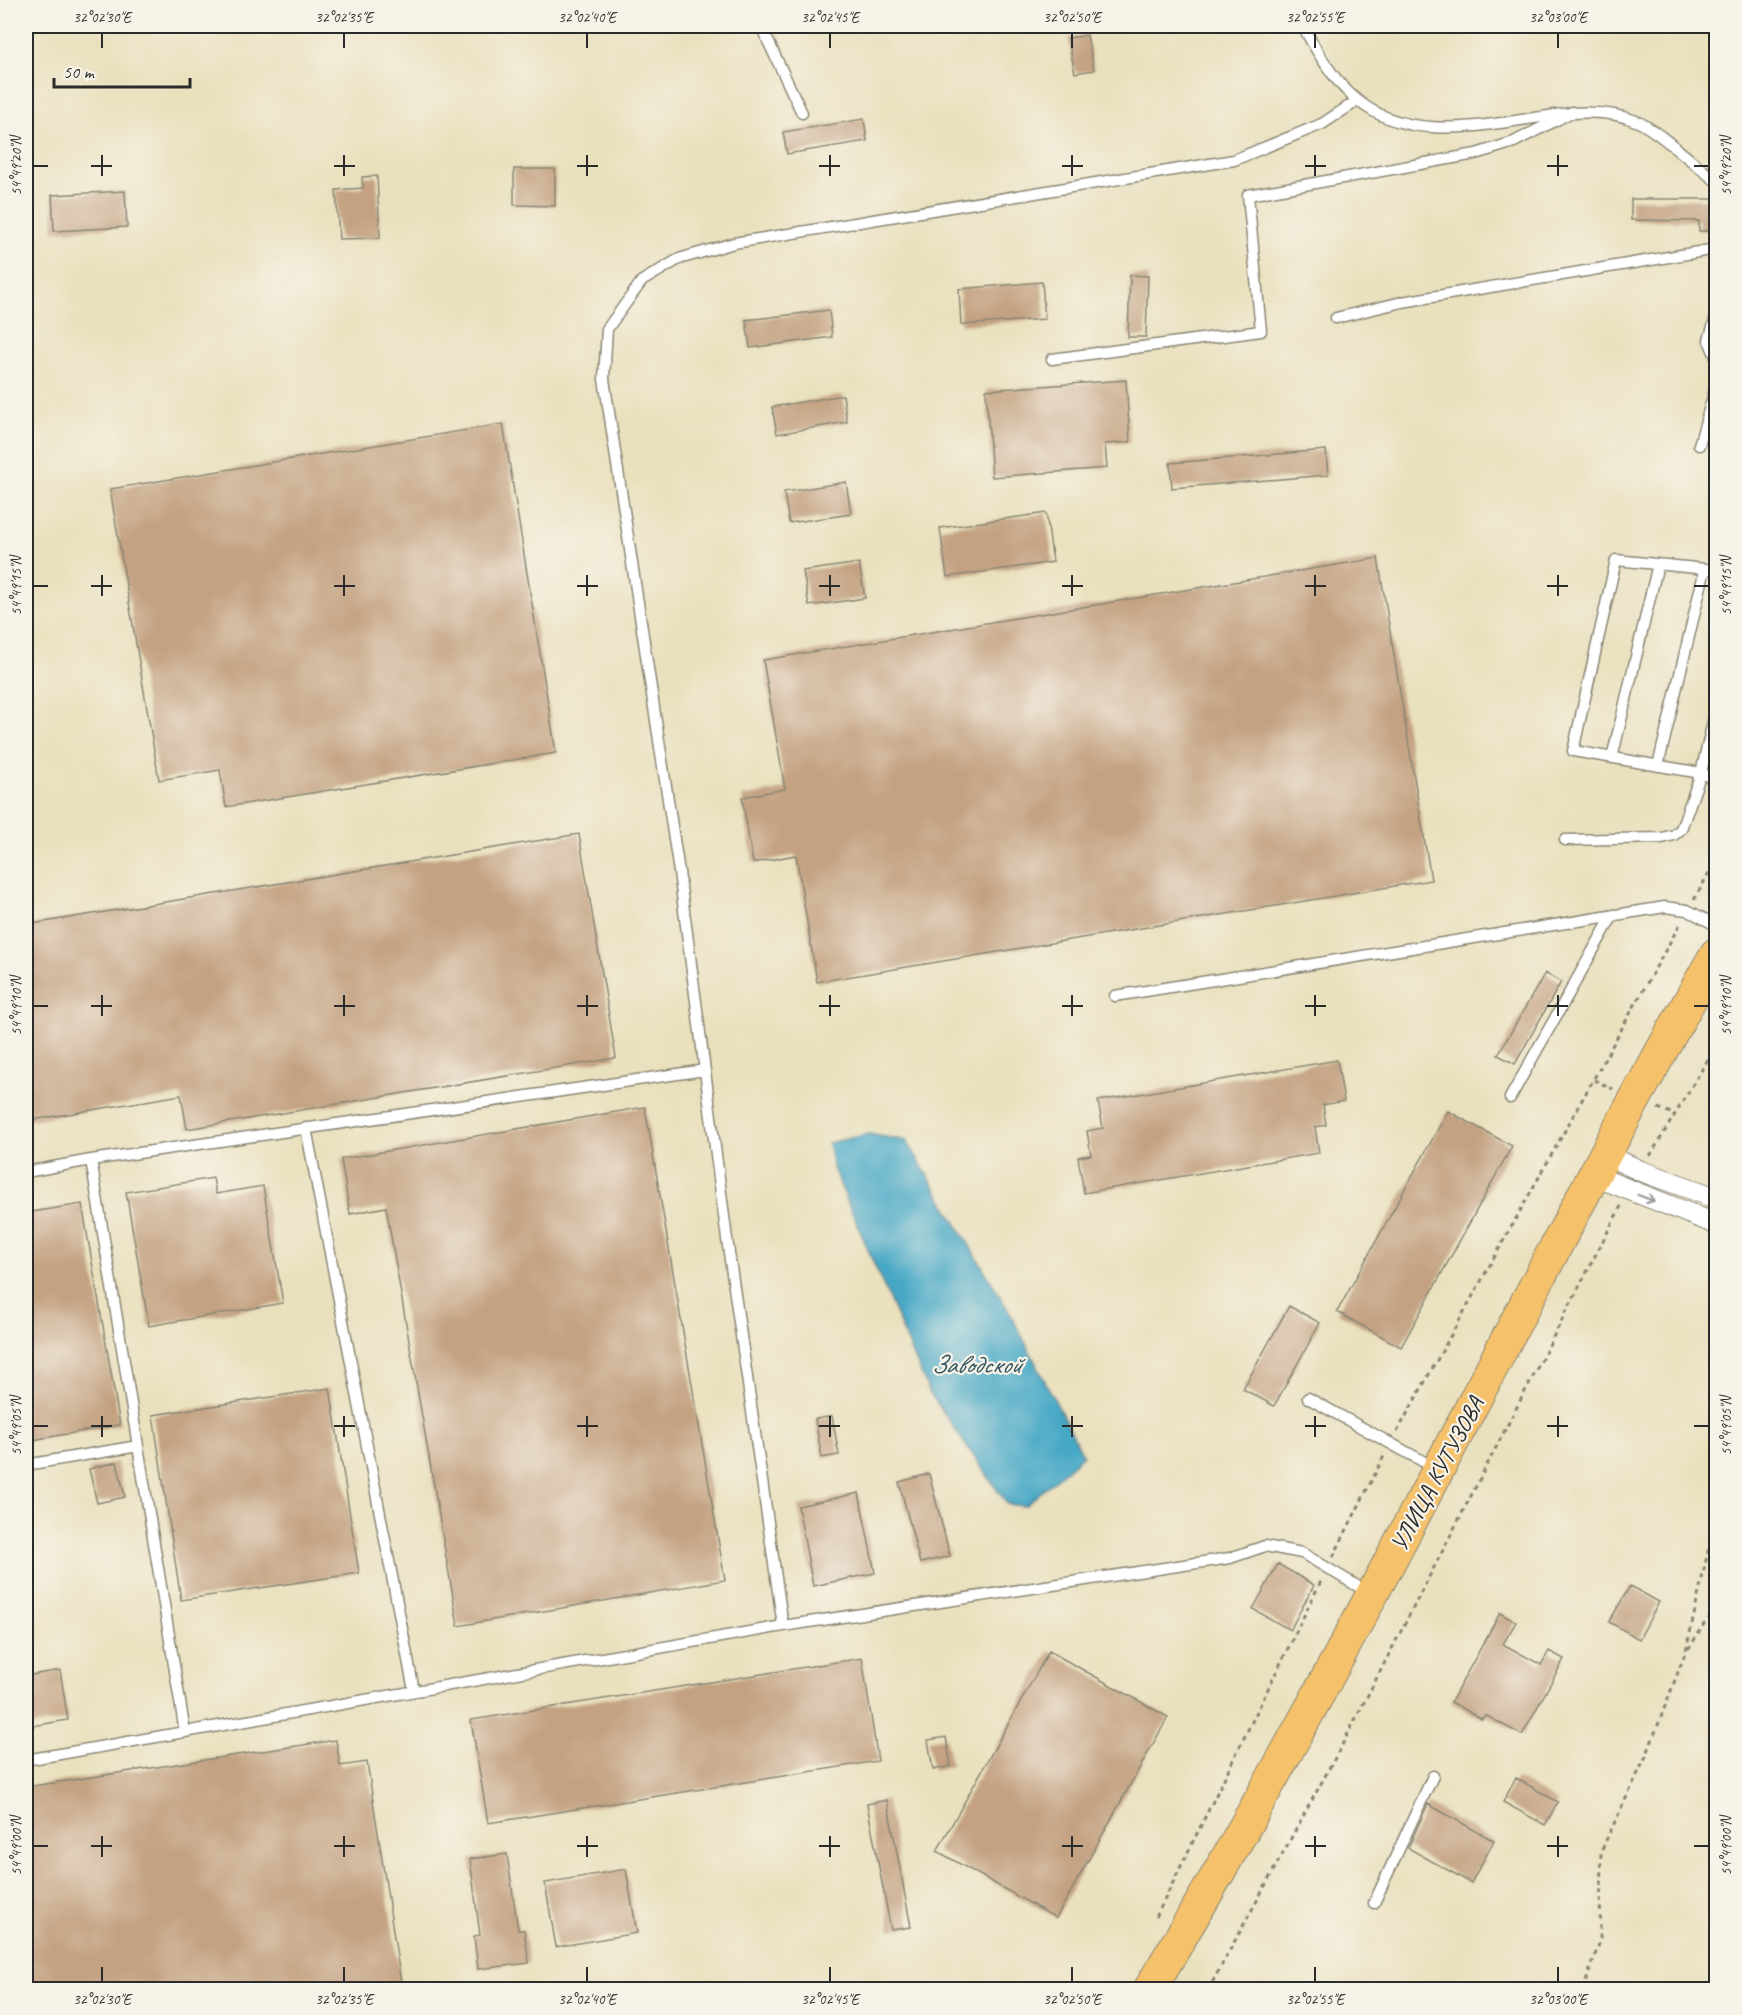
<svg xmlns="http://www.w3.org/2000/svg" width="1742" height="2015" font-family="Caveat,sans-serif">
<rect width="100%" height="100%" fill="#f7f3e8"/>
<filter id="ink" filterUnits="userSpaceOnUse"><feTurbulence type="fractalNoise" baseFrequency=".0167" numOctaves="2"/><feDisplacementMap in="SourceGraphic" scale="12" xChannelSelector="R" yChannelSelector="G"/><feConvolveMatrix kernelMatrix="1 2 1 2 8 2 1 2 1" color-interpolation-filters="sRGB"/></filter>
<filter id="wash" filterUnits="userSpaceOnUse"><feTurbulence type="fractalNoise" baseFrequency=".008" numOctaves="4" result="noise"/><feDisplacementMap in="SourceGraphic" scale="24" xChannelSelector="R" yChannelSelector="G"/><feGaussianBlur stdDeviation="1.35" result="paint"/><feColorMatrix in="noise" values="0 0 0 0 0 0 0 0 0 0 0 0 0 0 0 0 0 1.4 0 .05"/><feComposite in="paint" operator="in"/></filter>
<g filter="url(#wash)">
<rect width="100%" height="100%" fill="#e9e0bd"/>
<path fill="#46a8c6" stroke="#386a78" stroke-width="1.5" d="M 869,1134 L 907,1141 L 1009,1311 L 1083,1455 L 1025,1506 L 1007,1504 L 929,1392 L 833,1168 L 828,1143 Z"/>
<g id="blocks">
<path fill="#c3a181" d="M 1087,35 L 1094,70 L 1075,73 L 1068,38 Z
M 864,119 L 867,141 L 787,154 L 783,132 Z
M 514,169 L 555,169 L 555,206 L 514,205 Z
M 377,176 L 380,238 L 339,239 L 336,190 L 363,188 L 362,177 Z
M 125,191 L 127,227 L 54,231 L 52,195 Z
M 1631,199 L 1716,199 L 1716,231 L 1699,231 L 1699,221 L 1631,220 Z
M 1130,275 L 1148,276 L 1146,337 L 1128,337 Z
M 1042,282 L 1045,319 L 961,325 L 959,289 Z
M 829,310 L 832,337 L 750,348 L 746,320 Z
M 1126,380 L 1130,442 L 1105,444 L 1107,468 L 992,477 L 986,390 Z
M 843,395 L 847,422 L 777,434 L 772,407 Z
M 503,424 L 556,753 L 226,807 L 220,770 L 159,780 L 110,489 Z
M 1326,450 L 1328,475 L 1172,488 L 1170,463 Z
M 846,482 L 851,514 L 789,523 L 784,492 Z
M 1046,513 L 1053,562 L 947,577 L 940,528 Z
M 1378,558 L 1431,880 L 817,982 L 796,855 L 753,863 L 742,797 L 785,789 L 763,660 Z
M 859,563 L 865,598 L 809,606 L 803,571 Z
M 579,834 L 616,1058 L 187,1129 L 181,1095 L 26,1121 L 26,925 Z
M 1545,973 L 1561,982 L 1515,1064 L 1498,1055 Z
M 1337,1060 L 1344,1101 L 1323,1105 L 1326,1125 L 1315,1127 L 1319,1153 L 1084,1193 L 1078,1157 L 1091,1155 L 1087,1131 L 1103,1128 L 1098,1101 Z
M 645,1107 L 725,1580 L 458,1626 L 386,1207 L 350,1214 L 341,1159 Z
M 1448,1111 L 1512,1146 L 1401,1347 L 1337,1312 Z
M 213,1178 L 216,1194 L 263,1186 L 283,1303 L 149,1326 L 126,1192 Z
M 82,1204 L 120,1425 L 26,1441 L 26,1213 Z
M 1289,1306 L 1320,1323 L 1274,1406 L 1243,1389 Z
M 330,1388 L 359,1573 L 181,1600 L 153,1415 Z
M 832,1416 L 839,1455 L 822,1458 L 815,1419 Z
M 117,1462 L 125,1497 L 97,1503 L 89,1469 Z
M 929,1474 L 950,1556 L 920,1563 L 899,1482 Z
M 859,1493 L 875,1573 L 813,1586 L 798,1506 Z
M 1278,1564 L 1314,1585 L 1290,1630 L 1253,1609 Z
M 1630,1586 L 1659,1602 L 1639,1639 L 1609,1622 Z
M 1500,1613 L 1516,1622 L 1503,1644 L 1541,1665 L 1549,1651 L 1564,1659 L 1522,1735 L 1485,1715 L 1482,1719 L 1451,1702 Z
M 1049,1651 L 1168,1717 L 1056,1918 L 937,1851 Z
M 862,1658 L 878,1761 L 488,1823 L 471,1720 Z
M 60,1670 L 68,1720 L 26,1727 L 26,1676 Z
M 946,1737 L 951,1766 L 933,1770 L 928,1740 Z
M 336,1740 L 340,1766 L 367,1762 L 402,1989 L 26,1989 L 26,1787 Z
M 1516,1778 L 1558,1802 L 1545,1825 L 1503,1802 Z
M 887,1800 L 911,1927 L 891,1930 L 867,1804 Z
M 1428,1804 L 1494,1841 L 1471,1883 L 1408,1848 Z
M 507,1854 L 518,1930 L 524,1930 L 529,1963 L 478,1969 L 474,1936 L 480,1935 L 470,1859 Z
M 626,1869 L 637,1933 L 556,1947 L 545,1883 Z"/>
</g>
</g>
<g filter="url(#ink)">
<use href="#blocks" fill-opacity="0" stroke="#8a8674" stroke-width="1.5"/>
<g fill="none" stroke-linecap="round" stroke-linejoin="round">
<defs>
<path id="service" d="M 761,26 L 802,113
M 1303,27 C 1318,52 1333,81 1357,100 C 1409,143 1481,125 1542,117 C 1573,112 1606,109 1636,121 C 1655,128 1698,167 1716,181
M 1357,101 L 1322,124 L 1234,160 L 734,243 L 679,259 L 642,281 L 607,329 L 604,379 L 679,872 L 727,1239 L 783,1626 L 1230,1558 L 1265,1546 L 1302,1553 L 1369,1593
M 1716,317 L 1709,340 L 1716,357
M 1336,318 L 1402,302 L 1716,249
M 1052,359 L 1261,331 L 1248,195 L 1476,154 L 1514,142 L 1572,112
M 1699,445 L 1716,386
M 1716,570 L 1616,560 L 1573,751 L 1701,773 L 1716,780
M 1612,758 L 1658,564
M 1658,766 L 1705,569
M 1565,840 L 1662,838 L 1674,835 L 1681,829 L 1701,773 L 1716,709
M 1115,996 L 1665,907 L 1687,910 L 1716,925
M 1510,1098 L 1613,915
M 306,1128 L 414,1691
M 26,1172 L 91,1160
M 1308,1398 L 1437,1469
M 26,1465 L 138,1446
M 185,1732 L 91,1160 L 705,1070
M 26,1760 L 783,1626
M 1374,1903 L 1433,1776"/>
<path id="minor" d="M 1604,1154 L 1641,1171 L 1716,1198
M 1592,1175 L 1716,1224"/>
<path id="primary" d="M 1149,1990 C 1354,1653 1521,1295 1716,954"/>
</defs>
<use href="#service" stroke="#8a8674" stroke-width="13"/>
<use href="#minor" stroke="#8a8674" stroke-width="22"/>
<use href="#primary" stroke="#8a8674" stroke-width="34"/>
<path stroke="#8a8674" stroke-width="3" stroke-dasharray="4.5 4.5" stroke-linecap="butt" d="M 1694,900 L 1716,860
M 1594,1080 L 1613,1089
M 1658,1108 L 1676,1115
M 1650,1156 L 1716,1046
M 1397,1432 L 1680,924
M 1333,1557 L 1384,1456
M 1688,1649 L 1716,1608
M 1156,1917 L 1322,1579
M 1208,1990 L 1341,1747 L 1621,1206
M 1583,1990 L 1600,1941 L 1601,1851 L 1647,1754 L 1686,1651 L 1709,1547 L 1716,1533"/>
<use href="#service" stroke="#fff" stroke-width="10"/>
<use href="#minor" stroke="#fff" stroke-width="20"/>
<use href="#primary" stroke="#f5c16b" stroke-width="32"/>
</g>
<defs><path id="oneway-shaft" d="M-6 0H5M1.5-3L5.5 0L1.5 3" fill="none" stroke-width="1.6" stroke-linecap="round" stroke-linejoin="round" transform="scale(1.5)"/></defs>
<use stroke="#a0a0a0" href="#oneway-shaft" transform="translate(1646 1198) rotate(20)"/>
</g>
<path fill="none" stroke="#2b2b2b" stroke-width="2" d="M 102,33 L 102,48M 344,33 L 344,48M 587,33 L 587,48M 830,33 L 830,48M 1072,33 L 1072,48M 1315,33 L 1315,48M 1558,33 L 1558,48M 102,155 L 102,176M 344,155 L 344,176M 587,155 L 587,176M 830,155 L 830,176M 1072,155 L 1072,176M 1315,155 L 1315,176M 1558,155 L 1558,176M 33,166 L 48,166M 91,166 L 112,166M 334,166 L 355,166M 577,166 L 598,166M 819,166 L 840,166M 1062,166 L 1083,166M 1305,166 L 1326,166M 1547,166 L 1568,166M 1694,166 L 1709,166M 102,575 L 102,596M 344,575 L 344,596M 587,575 L 587,596M 830,575 L 830,596M 1072,575 L 1072,596M 1315,575 L 1315,596M 1558,575 L 1558,596M 33,586 L 48,586M 91,586 L 112,586M 334,586 L 355,586M 577,586 L 598,586M 819,586 L 840,586M 1062,586 L 1083,586M 1305,586 L 1326,586M 1547,586 L 1568,586M 1694,586 L 1709,586M 102,995 L 102,1016M 344,995 L 344,1016M 587,995 L 587,1016M 830,995 L 830,1016M 1072,995 L 1072,1016M 1315,995 L 1315,1016M 1558,995 L 1558,1016M 33,1006 L 48,1006M 91,1006 L 112,1006M 334,1006 L 355,1006M 577,1006 L 598,1006M 819,1006 L 840,1006M 1062,1006 L 1083,1006M 1305,1006 L 1326,1006M 1547,1006 L 1568,1006M 1694,1006 L 1709,1006M 102,1416 L 102,1437M 344,1416 L 344,1437M 587,1416 L 587,1437M 830,1416 L 830,1437M 1072,1416 L 1072,1437M 1315,1416 L 1315,1437M 1558,1416 L 1558,1437M 33,1426 L 48,1426M 91,1426 L 112,1426M 334,1426 L 355,1426M 577,1426 L 598,1426M 819,1426 L 840,1426M 1062,1426 L 1083,1426M 1305,1426 L 1326,1426M 1547,1426 L 1568,1426M 1694,1426 L 1709,1426M 102,1836 L 102,1857M 344,1836 L 344,1857M 587,1836 L 587,1857M 830,1836 L 830,1857M 1072,1836 L 1072,1857M 1315,1836 L 1315,1857M 1558,1836 L 1558,1857M 33,1846 L 48,1846M 91,1846 L 112,1846M 334,1846 L 355,1846M 577,1846 L 598,1846M 819,1846 L 840,1846M 1062,1846 L 1083,1846M 1305,1846 L 1326,1846M 1547,1846 L 1568,1846M 1694,1846 L 1709,1846M 102,1967 L 102,1982M 344,1967 L 344,1982M 587,1967 L 587,1982M 830,1967 L 830,1982M 1072,1967 L 1072,1982M 1315,1967 L 1315,1982M 1558,1967 L 1558,1982"/>
<g text-anchor="middle" stroke-width="4.5" stroke-linejoin="round" paint-order="stroke">
<g font-size="24" fill="#2b2b2b" stroke="#f7f3e8">
<text transform="translate(1437 1474) rotate(-62)" y="8">УЛИЦА КУТУЗОВА</text>
</g>
<g font-size="26" font-style="italic" fill="#345761" stroke="#f7f3e8">
<text x="976" y="1373">Заводской</text>
</g>
</g>
<rect width="1742" height="2015" fill="none" stroke="#f7f3e8" stroke-width="66"/>
<path d="M54 78v9h136v-9" fill="none" stroke="#2b2b2b" stroke-width="3"/>
<text x="63" y="78" font-size="18" fill="#2b2b2b" stroke="#f7f3e8" stroke-width="4.5" paint-order="stroke">50 m</text>
<rect x="33" y="33" width="1676" height="1949" fill="none" stroke="#2b2b2b" stroke-width="2"/>
<g font-size="15" text-anchor="middle" fill="#2b2b2b">
<text x="102" y="22">32°02'30"E</text>
<text x="344" y="22">32°02'35"E</text>
<text x="587" y="22">32°02'40"E</text>
<text x="830" y="22">32°02'45"E</text>
<text x="1072" y="22">32°02'50"E</text>
<text x="1315" y="22">32°02'55"E</text>
<text x="1558" y="22">32°03'00"E</text>
<text transform="translate(16 166) rotate(-90)" y="5">54°49'20"N</text>
<text transform="translate(1726 166) rotate(-90)" y="5">54°49'20"N</text>
<text transform="translate(16 586) rotate(-90)" y="5">54°49'15"N</text>
<text transform="translate(1726 586) rotate(-90)" y="5">54°49'15"N</text>
<text transform="translate(16 1006) rotate(-90)" y="5">54°49'10"N</text>
<text transform="translate(1726 1006) rotate(-90)" y="5">54°49'10"N</text>
<text transform="translate(16 1426) rotate(-90)" y="5">54°49'05"N</text>
<text transform="translate(1726 1426) rotate(-90)" y="5">54°49'05"N</text>
<text transform="translate(16 1846) rotate(-90)" y="5">54°49'00"N</text>
<text transform="translate(1726 1846) rotate(-90)" y="5">54°49'00"N</text>
<text x="102" y="2004">32°02'30"E</text>
<text x="344" y="2004">32°02'35"E</text>
<text x="587" y="2004">32°02'40"E</text>
<text x="830" y="2004">32°02'45"E</text>
<text x="1072" y="2004">32°02'50"E</text>
<text x="1315" y="2004">32°02'55"E</text>
<text x="1558" y="2004">32°03'00"E</text>
</g>
</svg>
